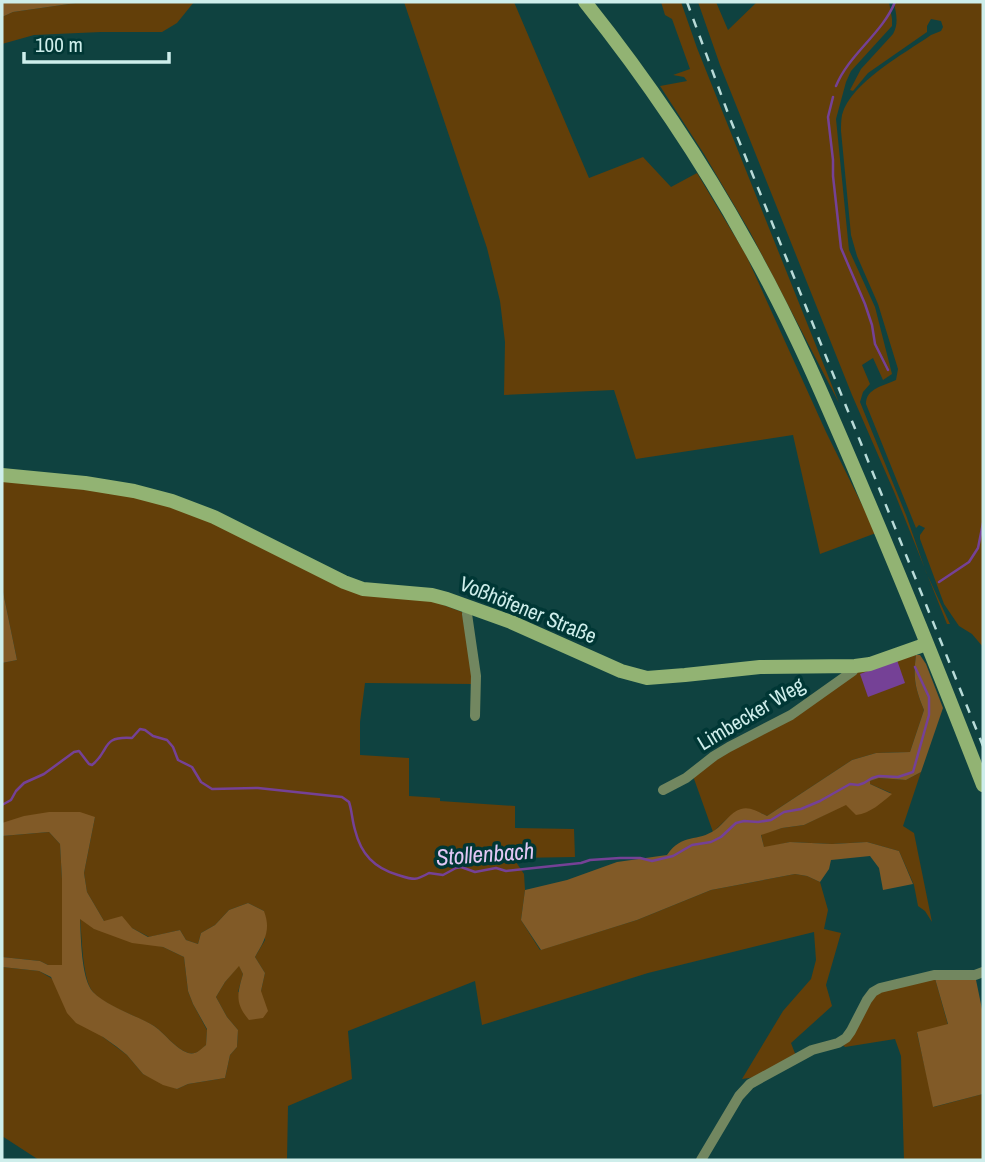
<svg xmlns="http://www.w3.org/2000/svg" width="985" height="1162" font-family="'Archivo Narrow',sans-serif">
<rect width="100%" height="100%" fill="#0f4240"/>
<path fill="#633f09" d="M 83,2 L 194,2 L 177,23 L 162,32 L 101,32 L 34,35 L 2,44 L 2,17 L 13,12 Z
M 404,2 L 514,2 L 589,178 L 643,157 L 671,187 L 697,173 L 746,255 L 826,432 L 876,533 L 820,554 L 793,435 L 636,459 L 614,390 L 504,395 L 505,342 L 500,301 L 487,248 Z
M 661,2 L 681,2 L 697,48 L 839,403 L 750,232 L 704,154 L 660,86 L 687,81 L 684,77 L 673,75 L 690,69 L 672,19 L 665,15 Z
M 698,2 L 716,2 L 728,30 L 757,2 L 889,2 L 892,19 L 892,26 L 851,71 L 846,82 L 836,119 L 849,250 L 875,307 L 892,374 L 883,380 L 873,358 L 862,365 L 870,384 L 863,392 L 860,402 L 906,515 L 926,572 L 950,624 L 947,624 L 895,494 L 852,395 L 720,65 Z
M 894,2 L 983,2 L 983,647 L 972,634 L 959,626 L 944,604 L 920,539 L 920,535 L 925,528 L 919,525 L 916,528 L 866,404 C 866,388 884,386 896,380 L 898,369 L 878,304 L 857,256 L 851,235 L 841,131 C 841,126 841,120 842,115 C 851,82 904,54 931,35 L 941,31 L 943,27 L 941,21 L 931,19 L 927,26 L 927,32 L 868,73 L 853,91 L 850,90 L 861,69 L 893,34 C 899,23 896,14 894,2 Z
M 2,479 L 107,491 L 183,509 L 330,581 L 430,600 L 462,612 L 464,625 L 469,640 L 473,684 L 365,683 L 360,722 L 360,755 L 409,758 L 409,796 L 440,798 L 440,801 L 515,806 L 515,828 L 574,829 L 575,857 L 515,858 L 515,856 L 512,856 L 524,874 L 525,890 L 521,920 L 540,950 L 637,920 L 711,890 L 795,874 L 807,876 L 820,882 L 828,910 L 824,929 L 841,933 L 826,985 L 832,1006 L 791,1043 L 796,1056 L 756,1077 L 742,1079 L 783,1011 L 811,979 L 816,960 L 814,932 L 648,973 L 482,1025 L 475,981 L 348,1031 L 352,1079 L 288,1106 L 287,1160 L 39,1160 L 2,1136 L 2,967 L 39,971 L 51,978 L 103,1037 L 127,1055 L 143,1074 L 177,1089 L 188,1084 L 225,1078 L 230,1055 L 237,1047 L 238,1030 L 227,1017 L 216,997 L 225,982 L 239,965 L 243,974 L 238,992 L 261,991 L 265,973 L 255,957 L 265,940 L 264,911 L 248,903 L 229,910 L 215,925 L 201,933 L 198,944 L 186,940 L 180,930 L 149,937 L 132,928 L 104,921 L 87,892 L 84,873 L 95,817 L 2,823 L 2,663 L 17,660 L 2,587 Z
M 916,655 C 913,678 915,688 924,710 L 910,752 L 876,753 L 852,760 L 767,816 C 741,803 732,814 713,832 L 693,776 L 700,770 L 859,671 Z
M 921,772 L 903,826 L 914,833 L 932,922 L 925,911 L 918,906 L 914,885 L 899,851 L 867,842 L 832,844 L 790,842 L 764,848 L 761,834 L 782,828 L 804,825 L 846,804 L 891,793 L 870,784 L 870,781 L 879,778 L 906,780 Z
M 49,832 L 60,844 L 62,880 L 62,966 L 48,965 L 40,961 L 2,957 L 2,836 Z
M 80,918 L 95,929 L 163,947 L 184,957 L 188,991 L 193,1004 L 207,1030 L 206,1045 C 201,1050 196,1055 188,1053 C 174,1048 166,1034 154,1026 C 139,1017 103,1005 93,992 C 82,979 82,936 80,918 Z
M 934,975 L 948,1025 L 917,1033 L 934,1107 L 983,1094 L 983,1160 L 904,1160 L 901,1056 L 895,1039 L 845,1047 L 842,1044 L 875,994 Z"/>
<path fill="#815a27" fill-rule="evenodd" d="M 2,2 L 83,2 L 13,12 L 2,17 Z
M 2,587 L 17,660 L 2,663 Z
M 916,655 L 920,655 L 926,664 L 943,708 L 921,772 L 906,780 L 879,778 L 870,781 L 870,784 L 892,794 C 881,803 871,813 856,815 L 846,805 L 804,825 L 782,828 L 761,835 L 764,847 L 790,842 L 832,844 L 867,842 L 899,851 L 913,884 L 883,890 L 879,868 L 870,856 L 831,860 L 829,869 L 820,882 L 807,876 L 795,874 L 711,890 L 637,920 L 541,950 L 521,920 L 525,890 L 567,880 L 617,862 L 667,855 C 682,833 698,842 715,830 C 724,824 730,812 741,809 C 749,806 759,812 767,816 L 852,760 L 876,753 L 910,752 L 924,710 C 915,688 913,678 916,655 Z
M 49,812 L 80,812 L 95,817 L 84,873 L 87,892 L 104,921 L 122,916 L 132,928 L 148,937 L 180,930 L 186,940 L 198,944 L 201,933 L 215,925 L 229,910 L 248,903 L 264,911 C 271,930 265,940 255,957 L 265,973 L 261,991 L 268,1011 L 263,1018 L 249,1020 C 235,1003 237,995 243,974 L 239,966 L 225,982 L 216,997 L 227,1017 L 238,1030 L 237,1047 L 230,1055 L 225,1078 L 188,1084 L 177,1089 L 163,1085 L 143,1074 L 127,1055 L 117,1047 L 103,1037 L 76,1023 L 67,1013 L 51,977 L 39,971 L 2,967 L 2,957 L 40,961 L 48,965 L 62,965 L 62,880 L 60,844 L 49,832 L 2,836 L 2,823 L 24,816 ZM 80,919 L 94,929 L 132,943 L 163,947 L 184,957 L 188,991 L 193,1004 L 207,1029 L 206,1045 C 200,1050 196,1055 188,1053 C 174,1048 166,1034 154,1026 C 138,1016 106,1006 93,992 C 81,979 81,937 80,919 Z
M 934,975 L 975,975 L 983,1014 L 983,1094 L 933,1107 L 917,1032 L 948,1024 Z"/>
<path fill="#754196" d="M 897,660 L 905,683 L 868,697 L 860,674 Z"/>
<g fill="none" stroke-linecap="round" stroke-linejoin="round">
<path stroke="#754196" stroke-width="2.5" d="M 836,86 C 849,54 882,34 895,2
M 833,97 L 828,117 L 833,160 L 833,176 L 841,248 L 865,304 L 872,325 L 875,344 L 888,370
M 939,582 L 969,562 L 978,548 L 983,523
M 2,805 L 11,800 L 16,791 L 24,783 L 44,774 L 74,752 L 79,751 L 89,764 L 92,765 C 111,750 100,736 132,738 L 140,729 L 145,730 L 153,736 L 167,740 L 173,747 L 178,760 L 192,767 L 201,782 L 212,789 L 258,788 L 342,797 L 349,802 C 352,811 352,820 355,830 C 361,854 374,868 398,875 C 414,880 415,881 429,873 L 443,875 L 456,868 L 461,867 L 475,872 L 496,868 L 506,871 L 581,863 L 590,860 L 620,858 L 640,858 L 652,861 L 673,856 L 692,845 L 711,842 L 721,837 L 736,823 L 744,821 L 758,822 L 771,820 L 784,812 L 801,809 L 820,801 L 850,784 L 858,785 L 864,783 L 872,778 L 879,776 L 898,777 L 913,772 L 929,715 L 929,697 L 915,667"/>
<path stroke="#728760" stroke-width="10" d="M 468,606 L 467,614 L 476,676 L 475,716
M 663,790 L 686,778 L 714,756 L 729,747 L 791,715 L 853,671 L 855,666
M 701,1160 L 739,1096 L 750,1084 L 812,1050 L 838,1043 L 846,1038 L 851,1031 L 867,1000 L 873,992 L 880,988 L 934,975 L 975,975 L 983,972"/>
<path stroke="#92b373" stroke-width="14" d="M 585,2 C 645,77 700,158 747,243 C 794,325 831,414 868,501 C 908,595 946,690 983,785
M 2,475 L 85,483 L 134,491 L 172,501 L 214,517 L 344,582 L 363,589 L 432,595 L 447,599 L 511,622 L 621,671 L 647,678 L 685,675 L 760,667 L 855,666 L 870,664 L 921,646 L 926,642"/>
<path stroke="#b8dbd8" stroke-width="2.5" stroke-dasharray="9 9" stroke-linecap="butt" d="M 687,2 L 729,116 L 983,746"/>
</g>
<g text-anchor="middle" stroke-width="7" stroke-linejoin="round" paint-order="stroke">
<g font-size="21" fill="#ceeeeb" stroke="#003735">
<text transform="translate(528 610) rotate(22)" y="7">Voßhöfener Straße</text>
<text transform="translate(751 714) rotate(-31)" y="7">Limbecker Weg</text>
</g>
<g font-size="23" font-style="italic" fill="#e2c8f6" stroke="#003735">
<text transform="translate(485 854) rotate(-4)" y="8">Stollenbach</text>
</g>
</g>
<rect width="985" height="1162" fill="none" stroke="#ceeeeb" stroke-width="7"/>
<path d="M24 52v10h145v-10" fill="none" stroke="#ceeeeb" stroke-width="3.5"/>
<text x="35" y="52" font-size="21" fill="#ceeeeb" stroke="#003735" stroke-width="5" paint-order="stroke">100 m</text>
</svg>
